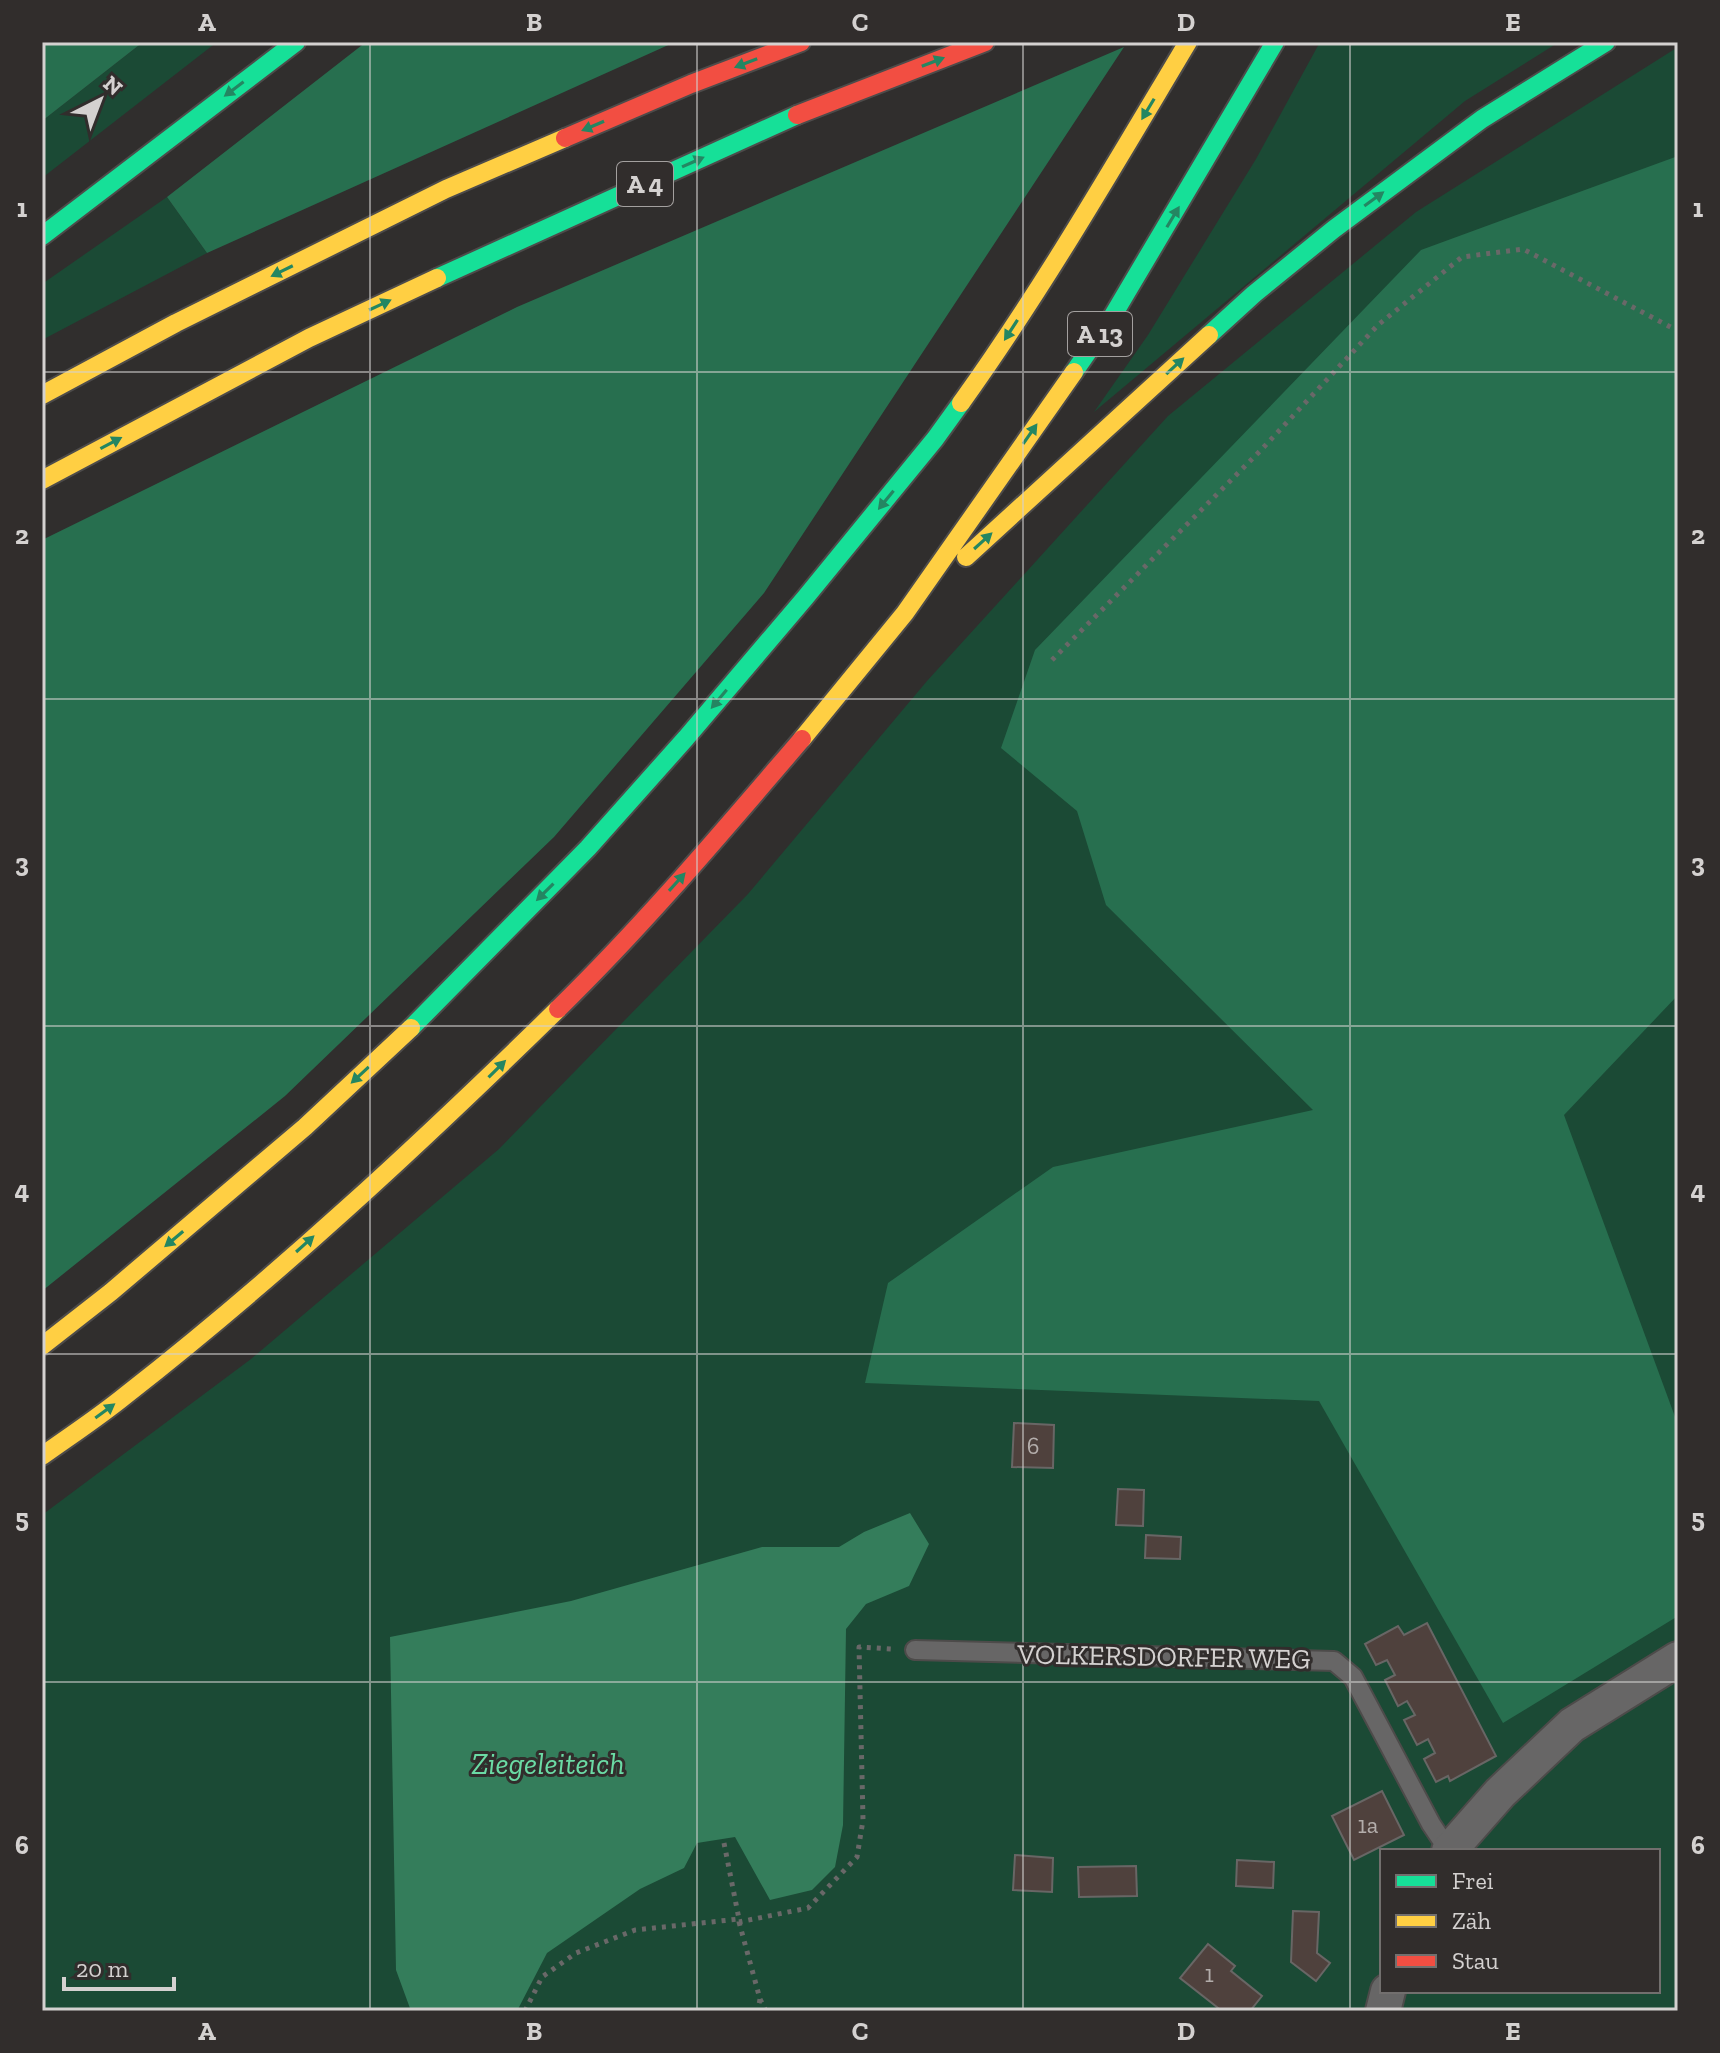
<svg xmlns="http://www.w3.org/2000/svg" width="1720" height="2053" font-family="'Zilla Slab',serif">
<rect width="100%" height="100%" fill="#302e2d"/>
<path fill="#1b4a35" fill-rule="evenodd" d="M 143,42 L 217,42 L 42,178 L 42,121 Z
M 1320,42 L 1559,42 L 1465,101 L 1094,412 L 1148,335 L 1256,159 Z
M 1678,47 L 1678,2011 L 42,2011 L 42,1515 L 251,1359 L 499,1149 L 748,894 L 927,681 L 1168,416 L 1416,212 ZM 1382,1851 L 1658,1851 L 1658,1991 L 1382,1991 Z
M 167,197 L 207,253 L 42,340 L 42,284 Z"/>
<path fill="#276f4f" d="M 42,42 L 143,42 L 42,121 Z
M 366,42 L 675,42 L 207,253 L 167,197 Z
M 1124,47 L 764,593 L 554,837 L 285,1096 L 42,1291 L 42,540 L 517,307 Z
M 1678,156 L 1678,995 L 1564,1115 L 1678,1425 L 1678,1616 L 1503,1723 L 1319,1401 L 865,1383 L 888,1283 L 1053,1167 L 1313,1110 L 1106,905 L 1077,811 L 1001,748 L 1035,650 L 1421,250 Z"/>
<path fill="#347d5b" d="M 910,1513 L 929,1544 L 909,1586 L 866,1604 L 846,1629 L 843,1825 L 835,1867 L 812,1890 L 770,1900 L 735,1837 L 697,1843 L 684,1868 L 640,1889 L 547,1953 L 517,2011 L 411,2011 L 396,1970 L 390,1637 L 571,1601 L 762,1547 L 839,1547 L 864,1532 Z"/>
<path fill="#4f413d" stroke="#686665" stroke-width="2" d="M 1014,1423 L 1054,1425 L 1053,1468 L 1012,1467 Z
M 1118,1489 L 1144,1490 L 1143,1526 L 1116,1525 Z
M 1146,1535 L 1181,1537 L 1180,1559 L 1145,1558 Z
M 1427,1623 L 1496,1756 L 1450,1781 L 1448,1776 L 1436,1782 L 1424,1759 L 1435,1753 L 1428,1739 L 1417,1745 L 1404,1720 L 1415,1715 L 1407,1701 L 1398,1706 L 1385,1680 L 1395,1675 L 1387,1660 L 1376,1665 L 1365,1644 L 1398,1626 L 1404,1635 Z
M 1382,1791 L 1404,1835 L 1354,1860 L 1332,1816 Z
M 1015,1855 L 1053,1858 L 1052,1892 L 1013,1890 Z
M 1237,1860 L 1274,1862 L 1273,1888 L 1236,1886 Z
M 1136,1866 L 1137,1896 L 1079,1897 L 1078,1867 Z
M 1293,1911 L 1319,1912 L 1317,1953 L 1330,1963 L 1316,1981 L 1291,1962 Z
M 1208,1944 L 1235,1966 L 1231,1971 L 1262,1996 L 1250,2011 L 1222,2011 L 1180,1978 Z"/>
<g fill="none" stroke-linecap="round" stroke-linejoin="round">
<defs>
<path id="lane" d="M 915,1650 L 1334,1661 L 1353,1677 L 1431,1824 L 1449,1851"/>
<path id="street" d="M 1449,1851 L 1500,1793 L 1572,1725 L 1678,1659
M 1383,2011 L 1388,1991"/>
<path id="fast" d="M 42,236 L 296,42
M 437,278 L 797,115
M 1209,335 L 1254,294 L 1334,229 L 1482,119 L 1606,42
M 1074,372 L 1112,317 L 1275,42
M 411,1028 L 588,848 L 686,738 L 805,598 L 935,439 L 961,403"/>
<path id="slow" d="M 42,395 L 176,323 L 446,189 L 565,138
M 961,403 C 1044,287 1115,164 1188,42
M 42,480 L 309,338 L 437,278
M 966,557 L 1209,335
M 802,739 L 905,613 L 1074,372
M 42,1346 L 111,1292 L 305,1127 L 411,1028
M 42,1456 C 70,1436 99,1417 126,1395 C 278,1276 420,1144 558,1009"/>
<path id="jam" d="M 797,115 L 985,42
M 565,138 L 691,84 L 801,42
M 558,1009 C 645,924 723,831 802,739"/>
</defs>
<use href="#lane" stroke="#4d4b4a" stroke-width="22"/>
<use href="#street" stroke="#4d4b4a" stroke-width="38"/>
<use href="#fast" stroke="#4d4b4a" stroke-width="22"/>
<use href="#slow" stroke="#4d4b4a" stroke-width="22"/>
<use href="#jam" stroke="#4d4b4a" stroke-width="22"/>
<path stroke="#696868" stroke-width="5" stroke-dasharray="4 6" stroke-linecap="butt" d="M 1052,660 L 1262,449 L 1378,325 L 1462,257 L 1523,249 L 1678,331
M 724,1843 L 739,1919
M 739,1922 L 760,1999 L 758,2011
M 760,1999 L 766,2011
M 525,2011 L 542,1977 L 576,1953 L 635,1930 L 739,1919 L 739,1922 L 808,1908 L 857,1857 L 863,1820 L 859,1647 L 892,1649"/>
<use href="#lane" stroke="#676666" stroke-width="18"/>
<use href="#street" stroke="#676666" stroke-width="34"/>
<use href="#fast" stroke="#16e098" stroke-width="18"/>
<use href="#slow" stroke="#ffcf43" stroke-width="18"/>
<use href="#jam" stroke="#f24e42" stroke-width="18"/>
</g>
<defs><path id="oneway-solid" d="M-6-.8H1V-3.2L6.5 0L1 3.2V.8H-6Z" transform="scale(2)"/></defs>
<g fill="#248662">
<use href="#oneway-solid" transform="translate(933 62) rotate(-21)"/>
<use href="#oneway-solid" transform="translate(746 63) rotate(159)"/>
<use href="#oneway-solid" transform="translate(234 89) rotate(143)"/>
<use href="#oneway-solid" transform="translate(1148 109) rotate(121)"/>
<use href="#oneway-solid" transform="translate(593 126) rotate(157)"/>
<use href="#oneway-solid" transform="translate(693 162) rotate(-24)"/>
<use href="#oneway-solid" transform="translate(1374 199) rotate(-36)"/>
<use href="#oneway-solid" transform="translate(1173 217) rotate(-59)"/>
<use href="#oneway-solid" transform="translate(282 271) rotate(154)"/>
<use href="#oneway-solid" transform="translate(380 305) rotate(-25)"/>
<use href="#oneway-solid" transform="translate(1011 330) rotate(123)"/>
<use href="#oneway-solid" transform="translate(1175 366) rotate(-43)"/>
<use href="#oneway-solid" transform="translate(1030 434) rotate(-55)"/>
<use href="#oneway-solid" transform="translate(111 443) rotate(-28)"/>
<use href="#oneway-solid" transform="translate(886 500) rotate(129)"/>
<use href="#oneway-solid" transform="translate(983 541) rotate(-42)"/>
<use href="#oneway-solid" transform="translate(719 699) rotate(130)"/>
<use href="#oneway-solid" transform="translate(677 882) rotate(-48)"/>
<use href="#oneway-solid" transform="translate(545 892) rotate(135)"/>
<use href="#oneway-solid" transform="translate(497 1069) rotate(-45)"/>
<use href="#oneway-solid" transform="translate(360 1075) rotate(137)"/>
<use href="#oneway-solid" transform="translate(174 1239) rotate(140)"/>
<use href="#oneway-solid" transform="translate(305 1244) rotate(-42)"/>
<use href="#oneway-solid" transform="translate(105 1411) rotate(-36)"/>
</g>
<path fill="none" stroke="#d4d1d0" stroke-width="2" stroke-opacity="0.55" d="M 370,42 L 370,2011M 697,42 L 697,2011M 1023,42 L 1023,2011M 1350,42 L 1350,2011M 42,372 L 1678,372M 42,699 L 1678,699M 42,1026 L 1678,1026M 42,1354 L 1678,1354M 42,1682 L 1678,1682"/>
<g text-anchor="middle" stroke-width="6" stroke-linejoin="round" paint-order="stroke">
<g font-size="24" fill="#b3adab">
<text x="1033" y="1454">6</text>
<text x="1368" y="1833">1a</text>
<text x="1209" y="1982">1</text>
</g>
<g fill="#312d2c" stroke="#a3a09f" stroke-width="2">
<rect x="617" y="162" width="56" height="44" rx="6"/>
<rect x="1068" y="312" width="64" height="44" rx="6"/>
</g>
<g font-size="26" font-weight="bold" fill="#d4d1d0">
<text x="645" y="193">A 4</text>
<text x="1100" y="343">A 13</text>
</g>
<g font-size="28" fill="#d4d1d0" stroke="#312d2c">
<text transform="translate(1164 1656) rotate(1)" y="10">VOLKERSDORFER WEG</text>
</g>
<g font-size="30" font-style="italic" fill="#6bdba5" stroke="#312d2c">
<text x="548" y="1774">Ziegeleiteich</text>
</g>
</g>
<rect width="1720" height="2053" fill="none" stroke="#312d2c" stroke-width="88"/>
<rect x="1380" y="1849" width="280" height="144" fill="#312d2c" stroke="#726f6e" stroke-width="2"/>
<rect x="1396" y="1875" width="40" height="12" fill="#16e098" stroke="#726f6e" stroke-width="2"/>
<text x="1452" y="1889" font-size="24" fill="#d4d1d0">Frei</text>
<rect x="1396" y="1915" width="40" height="12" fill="#ffcf43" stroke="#726f6e" stroke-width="2"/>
<text x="1452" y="1929" font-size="24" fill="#d4d1d0">Zäh</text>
<rect x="1396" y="1955" width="40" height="12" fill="#f24e42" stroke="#726f6e" stroke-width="2"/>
<text x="1452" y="1969" font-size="24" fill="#d4d1d0">Stau</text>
<g transform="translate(100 100) rotate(42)" stroke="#312d2c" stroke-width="6" paint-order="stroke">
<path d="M0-6L14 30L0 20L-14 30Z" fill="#d4d1d0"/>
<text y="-12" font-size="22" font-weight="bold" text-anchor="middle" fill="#d4d1d0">N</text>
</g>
<path d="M64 1977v12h110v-12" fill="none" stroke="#d4d1d0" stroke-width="4"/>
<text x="76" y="1977" font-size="24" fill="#d4d1d0" stroke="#312d2c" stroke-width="6" paint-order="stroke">20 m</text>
<rect x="44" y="44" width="1632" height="1965" fill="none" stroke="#d4d1d0" stroke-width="3"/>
<g font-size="26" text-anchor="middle" font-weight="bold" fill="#d4d1d0">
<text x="207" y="31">A</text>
<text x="534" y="31">B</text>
<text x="860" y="31">C</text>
<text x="1186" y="31">D</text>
<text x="1513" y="31">E</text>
<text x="22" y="217">1</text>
<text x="1698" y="217">1</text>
<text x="22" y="544">2</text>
<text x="1698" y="544">2</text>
<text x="22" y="872">3</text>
<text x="1698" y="872">3</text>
<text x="22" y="1199">4</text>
<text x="1698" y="1199">4</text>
<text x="22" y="1527">5</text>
<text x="1698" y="1527">5</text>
<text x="22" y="1854">6</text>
<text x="1698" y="1854">6</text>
<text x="207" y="2040">A</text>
<text x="534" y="2040">B</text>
<text x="860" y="2040">C</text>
<text x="1186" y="2040">D</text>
<text x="1513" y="2040">E</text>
</g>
</svg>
